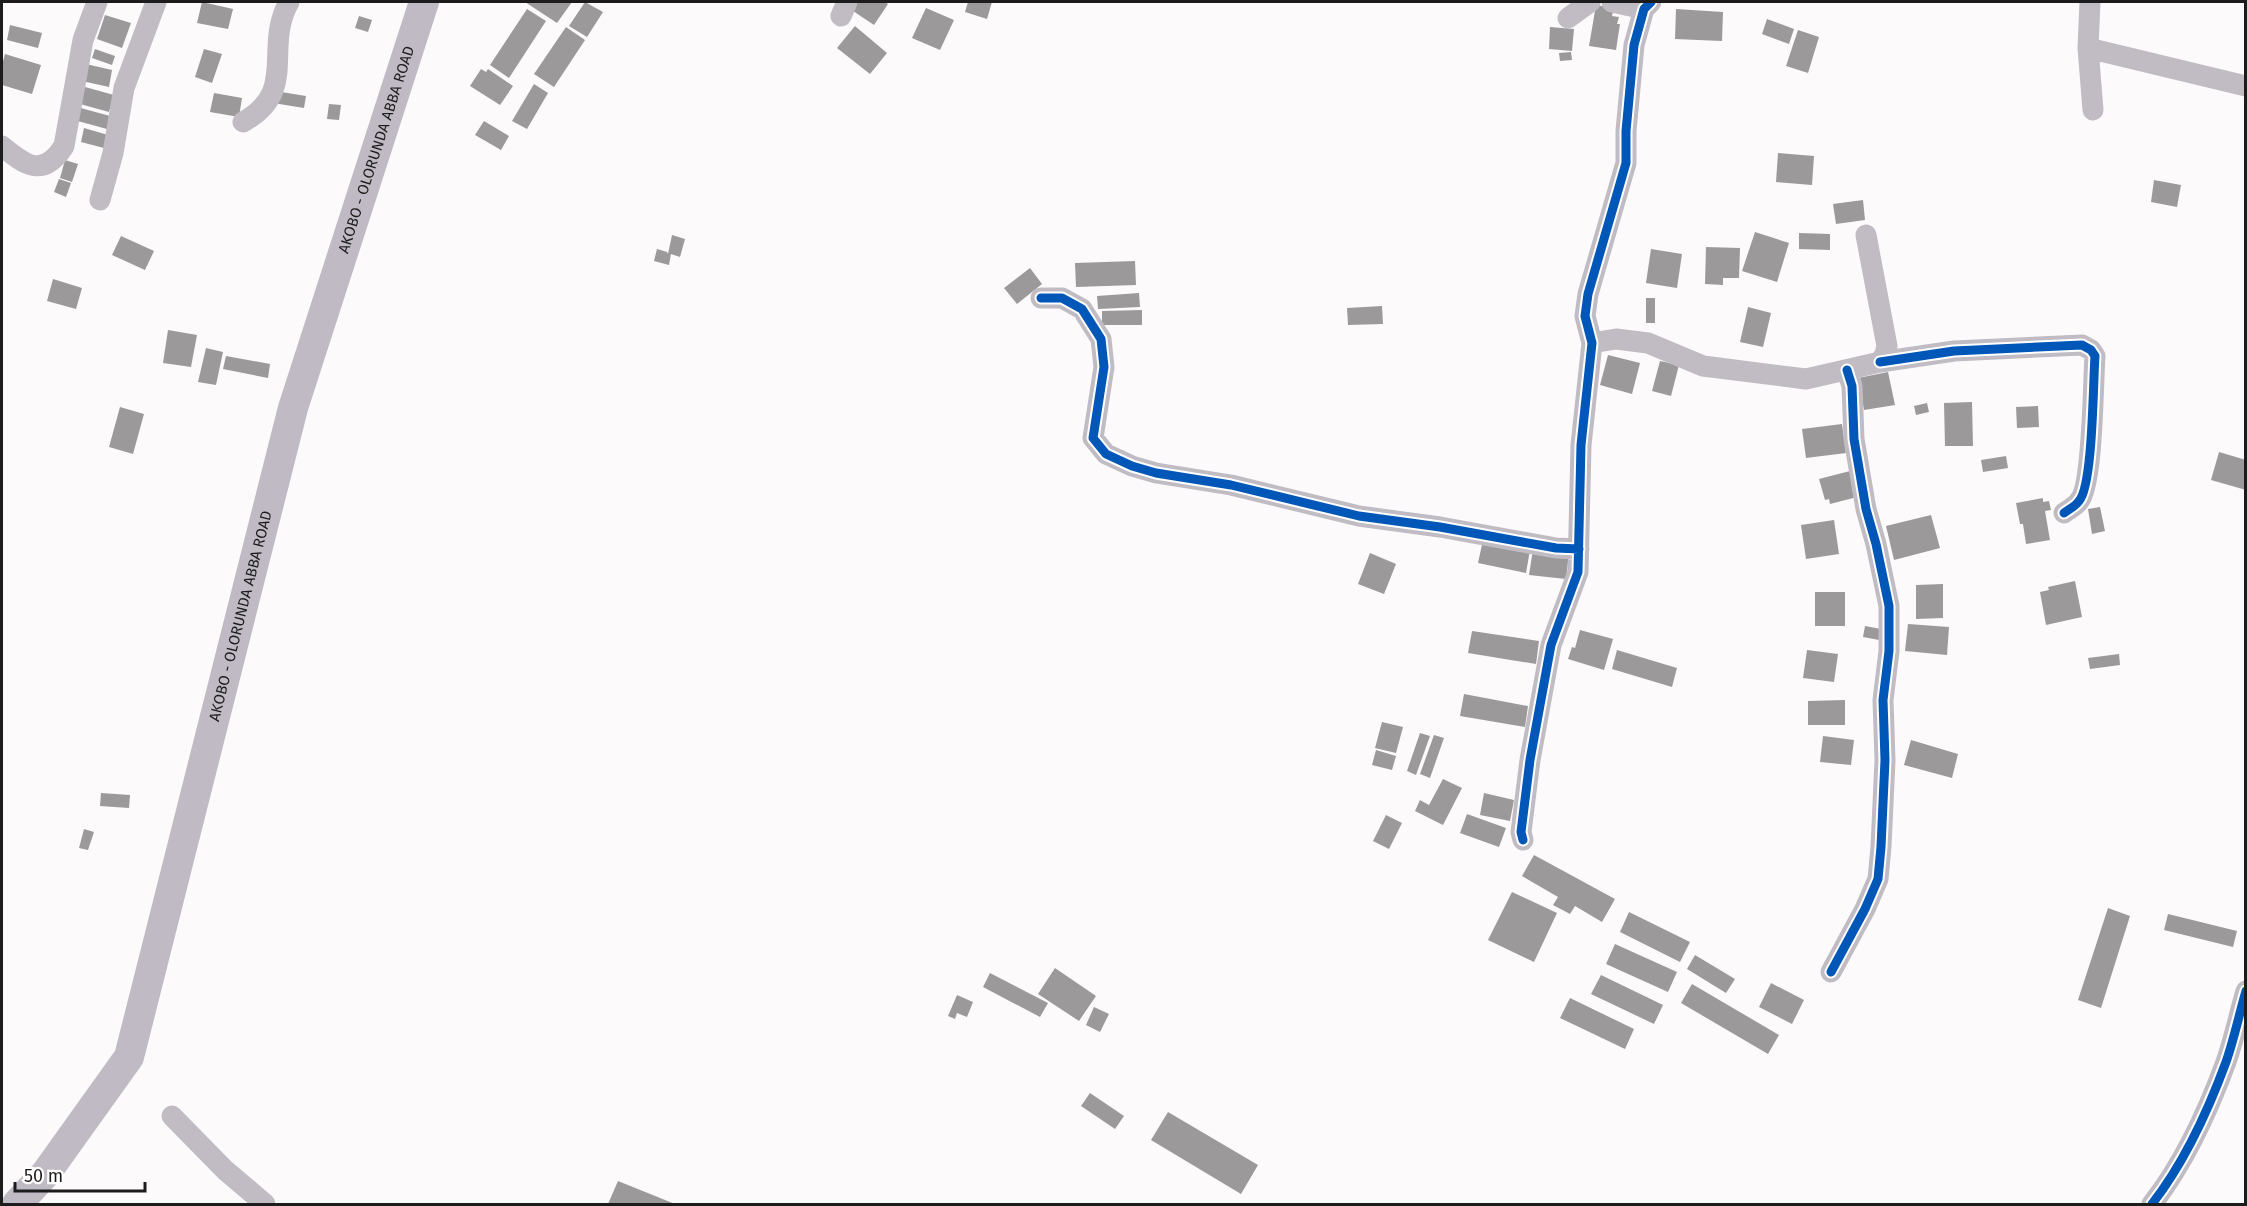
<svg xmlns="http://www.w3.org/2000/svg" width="2247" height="1206" font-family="'Fira Sans',sans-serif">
<rect width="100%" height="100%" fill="#fcfafb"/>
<path fill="#9b999a" d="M 202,2 L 233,9 L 228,29 L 197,23 Z
M 525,2 L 572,2 L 557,23 Z
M 585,2 L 603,12 L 587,37 L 569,26 Z
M 856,2 L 885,2 L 888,4 L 874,25 L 850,9 Z
M 968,2 L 992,2 L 987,19 L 965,12 Z
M 1596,5 L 1614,8 L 1612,16 L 1619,17 L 1617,24 L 1620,24 L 1616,50 L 1589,46 Z
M 926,8 L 954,20 L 940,50 L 912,38 Z
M 527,9 L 546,21 L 509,78 L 490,65 Z
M 1676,9 L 1723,12 L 1722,41 L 1675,39 Z
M 105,15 L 131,23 L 122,48 L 97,39 Z
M 359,16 L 372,20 L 368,32 L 355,28 Z
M 1767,19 L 1794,29 L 1789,44 L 1762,34 Z
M 10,25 L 42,33 L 38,48 L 7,40 Z
M 855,26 L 887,53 L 870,74 L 837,48 Z
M 566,27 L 585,40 L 554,87 L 534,74 Z
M 1550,27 L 1574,29 L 1572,51 L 1549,49 Z
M 1798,30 L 1819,37 L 1808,73 L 1786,66 Z
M 95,49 L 115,56 L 112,65 L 92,58 Z
M 204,49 L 222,54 L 212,83 L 195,77 Z
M 1571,52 L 1572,60 L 1560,61 L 1559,53 Z
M 5,54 L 41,65 L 32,94 L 2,85 L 2,65 Z
M 86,64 L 112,70 L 109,87 L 82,81 Z
M 481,69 L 486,72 L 488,69 L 513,86 L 500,105 L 470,86 Z
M 534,84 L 548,93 L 527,129 L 512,121 Z
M 85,87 L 114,95 L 109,112 L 80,104 Z
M 275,91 L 306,96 L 304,108 L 273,103 Z
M 214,93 L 242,98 L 239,117 L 210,112 Z
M 329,104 L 341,105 L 339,120 L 327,119 Z
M 77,107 L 110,116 L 107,129 L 74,120 Z
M 484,121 L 509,136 L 501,150 L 475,135 Z
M 84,128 L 108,135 L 104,148 L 81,142 Z
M 1778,153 L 1814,156 L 1812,185 L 1776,182 Z
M 65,160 L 78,164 L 72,182 L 60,178 Z
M 59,179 L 71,183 L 66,197 L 54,192 Z
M 2154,180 L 2181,185 L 2177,207 L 2151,202 Z
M 1863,200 L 1865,220 L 1836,224 L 1833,204 Z
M 1755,232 L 1789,243 L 1777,282 L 1742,271 Z
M 1799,233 L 1830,234 L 1830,250 L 1799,249 Z
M 672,235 L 685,239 L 680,257 L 671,254 L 669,265 L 654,261 L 657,249 L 667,252 L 668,254 Z
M 121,236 L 154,251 L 145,270 L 112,255 Z
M 1706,247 L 1740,248 L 1739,278 L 1723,278 L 1723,285 L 1705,284 Z
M 1651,249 L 1682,254 L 1677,288 L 1646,283 Z
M 1135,261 L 1136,285 L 1076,287 L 1075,263 Z
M 1030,268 L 1042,284 L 1017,304 L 1004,288 Z
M 53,279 L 82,288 L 76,309 L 47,301 Z
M 1139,293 L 1140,307 L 1098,309 L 1097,296 Z
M 1646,298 L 1655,298 L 1655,323 L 1646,323 Z
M 1382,306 L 1383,324 L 1348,325 L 1347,308 Z
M 1748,307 L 1771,313 L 1763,347 L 1740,342 Z
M 1142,310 L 1142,325 L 1102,325 L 1102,311 Z
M 168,330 L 197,335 L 191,367 L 163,363 Z
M 206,348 L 223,352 L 216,385 L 198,382 Z
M 1608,355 L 1640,363 L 1632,394 L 1600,385 Z
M 226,356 L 270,364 L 268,378 L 223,369 Z
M 1660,361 L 1679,365 L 1671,396 L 1652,391 Z
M 1888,372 L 1895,405 L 1864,410 L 1858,378 Z
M 1972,402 L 1973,446 L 1945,446 L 1944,403 Z
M 1927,403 L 1929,412 L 1916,415 L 1914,406 Z
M 2038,406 L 2039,427 L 2017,428 L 2016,407 Z
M 120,407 L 144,414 L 133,454 L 109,447 Z
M 1842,424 L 1846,453 L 1806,458 L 1802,429 Z
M 2219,452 L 2246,460 L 2246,490 L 2211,480 Z
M 2006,456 L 2008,468 L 1983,472 L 1981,460 Z
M 1850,471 L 1857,497 L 1830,504 L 1829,499 L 1825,500 L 1819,479 Z
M 2043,498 L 2043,502 L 2049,501 L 2051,510 L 2045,511 L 2050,540 L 2026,544 L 2023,524 L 2020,524 L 2016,503 Z
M 2100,507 L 2105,531 L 2092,534 L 2088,509 Z
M 1931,515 L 1940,548 L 1894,560 L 1886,526 Z
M 1834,520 L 1839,554 L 1806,559 L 1801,525 Z
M 1483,540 L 1530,550 L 1526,573 L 1478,563 Z
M 1533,549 L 1569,554 L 1566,579 L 1529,575 Z
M 1370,553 L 1396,564 L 1384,594 L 1358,584 Z
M 2075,581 L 2082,617 L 2046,625 L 2040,592 L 2049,590 L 2048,587 Z
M 1943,584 L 1943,618 L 1916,619 L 1916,585 Z
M 1815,592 L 1845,592 L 1845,626 L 1815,626 Z
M 1908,624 L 1949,627 L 1947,655 L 1905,651 Z
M 1865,626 L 1881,629 L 1879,640 L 1863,637 Z
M 1580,630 L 1613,639 L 1604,670 L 1568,659 L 1572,647 L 1575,648 Z
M 1472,631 L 1539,641 L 1536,664 L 1468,653 Z
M 1617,650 L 1677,668 L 1672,687 L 1612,669 Z
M 1807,650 L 1838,654 L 1834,682 L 1803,678 Z
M 2119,654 L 2120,665 L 2090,669 L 2088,658 Z
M 1464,694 L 1528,706 L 1525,727 L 1460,716 Z
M 1845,700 L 1845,725 L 1808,725 L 1808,701 Z
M 1382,722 L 1403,727 L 1396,753 L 1375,748 Z
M 1420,733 L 1430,736 L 1416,775 L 1407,771 Z
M 1434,735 L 1444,738 L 1430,778 L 1420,774 Z
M 1823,736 L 1854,740 L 1851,765 L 1820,762 Z
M 1911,740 L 1958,754 L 1952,778 L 1904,765 Z
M 1376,750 L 1396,756 L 1392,770 L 1372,765 Z
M 1443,779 L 1462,788 L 1443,825 L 1415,811 L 1420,800 L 1429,805 Z
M 101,793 L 130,795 L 129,808 L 100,806 Z
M 1484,793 L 1514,800 L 1510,821 L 1480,815 Z
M 1467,814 L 1506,828 L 1499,847 L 1460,833 Z
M 1386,815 L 1402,823 L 1389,849 L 1373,841 Z
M 84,829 L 94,832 L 88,850 L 79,848 Z
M 1534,855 L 1615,899 L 1602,922 L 1575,906 L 1570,914 L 1553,905 L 1558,897 L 1522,876 Z
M 1512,892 L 1557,913 L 1534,962 L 1488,940 Z
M 2108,908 L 2130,916 L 2101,1008 L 2078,1000 Z
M 1629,912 L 1690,942 L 1680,962 L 1620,932 Z
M 2168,914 L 2237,931 L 2233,947 L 2164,930 Z
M 1615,944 L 1677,972 L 1668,992 L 1606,964 Z
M 1695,955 L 1735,979 L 1726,993 L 1687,969 Z
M 1055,968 L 1096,996 L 1079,1021 L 1038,994 Z
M 990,973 L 1048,1003 L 1040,1017 L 983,987 Z
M 1601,975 L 1663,1005 L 1654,1024 L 1591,994 Z
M 1771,983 L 1804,1000 L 1792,1024 L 1759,1007 Z
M 1692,984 L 1779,1035 L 1768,1054 L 1681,1003 Z
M 957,995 L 973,1002 L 967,1017 L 957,1013 L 955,1019 L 948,1016 Z
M 1570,998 L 1634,1029 L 1625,1049 L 1560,1018 Z
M 1094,1007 L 1109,1014 L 1100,1032 L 1086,1025 Z
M 1090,1093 L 1124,1116 L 1115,1129 L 1081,1106 Z
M 1168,1112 L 1258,1165 L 1241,1194 L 1151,1140 Z
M 618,1181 L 675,1204 L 608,1204 Z"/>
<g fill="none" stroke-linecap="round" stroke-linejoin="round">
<path stroke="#c1bcc4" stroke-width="21" d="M 1612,2 L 1644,9
M 2090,2 L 2088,48 L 2093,110
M 841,16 L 847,2
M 1568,18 L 1590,2
M 2088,48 L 2246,86
M 243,122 C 299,91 263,49 289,2
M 2,146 C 25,165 43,179 64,146 L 83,40 L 97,2
M 100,200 L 113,153 L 124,88 L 156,2
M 1041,298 L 1062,298 L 1082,309 L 1101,339 L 1104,367 L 1093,438 L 1106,454 L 1132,466 L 1156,473 L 1231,485 L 1359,516 L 1440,527 L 1556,548 L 1579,549
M 1592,343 L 1616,339 L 1648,343 L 1703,366 L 1806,379 L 1880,362 L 1885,354 L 1887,346 L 1866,235
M 1880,362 L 1954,351 L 2082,345 L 2091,350 L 2095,356 C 2093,383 2093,486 2079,501 C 2076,506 2069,509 2064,513
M 1523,840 L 1521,832 L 1530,760 L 1551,645 L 1578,572 L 1581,445 L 1592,343 L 1585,316 L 1588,294 L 1626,163 L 1626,131 L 1634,45 L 1644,9 L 1651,2
M 1831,972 L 1865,909 L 1878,879 L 1881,847 L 1885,760 L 1883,700 L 1889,651 L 1889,606 L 1876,544 L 1866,509 L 1854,439 L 1852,386 L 1847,370
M 172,1116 L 225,1170 L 265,1204
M 2152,1204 C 2184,1163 2208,1111 2226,1062 C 2234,1039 2239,1015 2246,991"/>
<path stroke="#c0bac4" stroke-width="30" id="s1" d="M 17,1204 L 46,1173 L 129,1057 L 293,408 L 424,2"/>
<defs>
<path id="cycleway" d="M 1041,298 L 1062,298 L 1082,309 L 1101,339 L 1104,367 L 1093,438 L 1106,454 L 1132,466 L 1156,473 L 1231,485 L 1359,516 L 1440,527 L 1556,548 L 1579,549
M 1880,362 L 1954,351 L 2082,345 L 2091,350 L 2095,356 C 2093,383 2093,486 2079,501 C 2076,506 2069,509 2064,513
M 1523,840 L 1521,832 L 1530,760 L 1551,645 L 1578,572 L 1581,445 L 1592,343 L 1585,316 L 1588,294 L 1626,163 L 1626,131 L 1634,45 L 1644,9 L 1651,2
M 1831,972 L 1865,909 L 1878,879 L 1881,847 L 1885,760 L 1883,700 L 1889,651 L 1889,606 L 1876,544 L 1866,509 L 1854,439 L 1852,386 L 1847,370
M 2152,1204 C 2184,1163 2208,1111 2226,1062 C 2234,1039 2239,1015 2246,991"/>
</defs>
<use href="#cycleway" stroke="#fff" stroke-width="13"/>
<use href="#cycleway" stroke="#0057b8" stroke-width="9"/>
</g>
<g text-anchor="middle" stroke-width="6" stroke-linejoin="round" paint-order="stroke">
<g font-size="15" fill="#1d1c1c" stroke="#fff">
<text dy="5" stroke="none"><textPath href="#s1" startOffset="1126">AKOBO - OLORUNDA ABBA ROAD</textPath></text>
<text dy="5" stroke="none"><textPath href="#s1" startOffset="640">AKOBO - OLORUNDA ABBA ROAD</textPath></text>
</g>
</g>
<rect width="2247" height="1206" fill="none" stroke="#1d1c1c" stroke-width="6"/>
<path d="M15 1182v9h130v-9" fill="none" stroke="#1d1c1c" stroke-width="3"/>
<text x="24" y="1182" font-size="18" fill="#1d1c1c" stroke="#ffffff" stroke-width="4.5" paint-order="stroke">50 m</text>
</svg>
